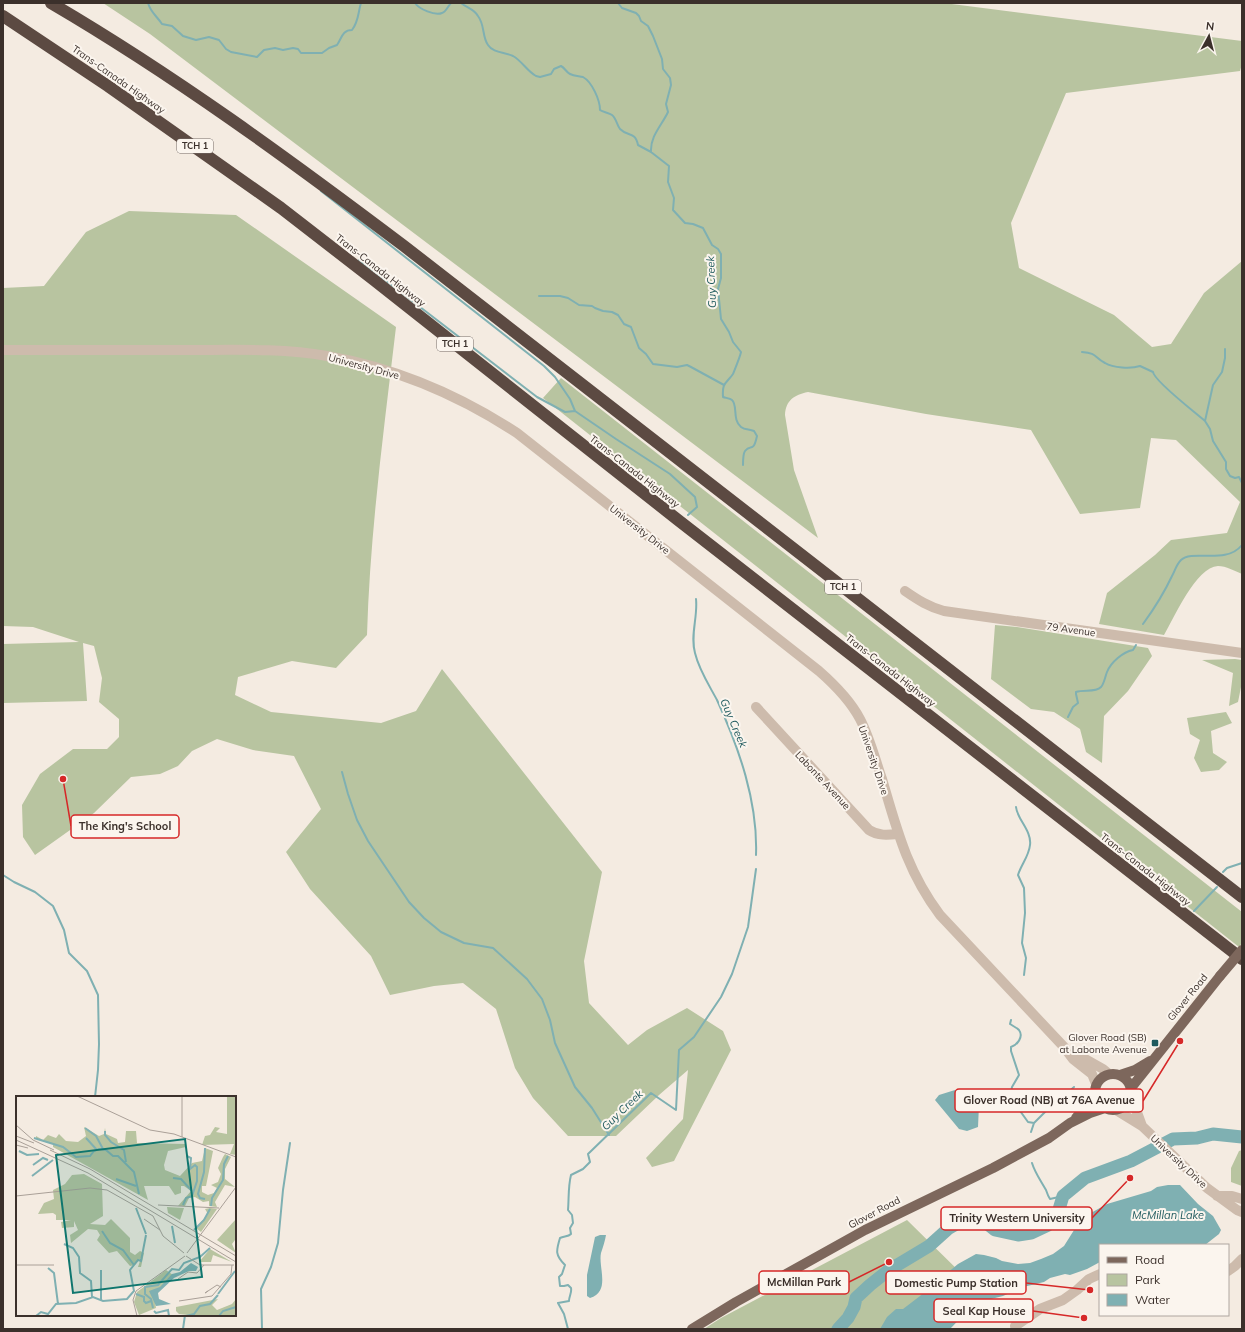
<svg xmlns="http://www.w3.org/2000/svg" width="1245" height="1332" font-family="Mulish,sans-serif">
<rect width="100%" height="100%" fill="#f4ebe1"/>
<path fill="#b8c4a0" d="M 103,3 L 944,3 L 1242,41 L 1242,64 L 1240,71 L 1066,93 L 1011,223 L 1019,268 L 1114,315 L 1152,347 L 1171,344 L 1204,293 L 1242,261 L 1242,574 C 1235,571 1226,566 1218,566 C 1196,567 1174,618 1164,635 L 1099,624 L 1107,593 L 1155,555 L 1171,540 L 1227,533 L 1240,502 L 1176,440 L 1151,438 L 1140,508 L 1080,514 L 1031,430 L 926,414 L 808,392 C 794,395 786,400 785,415 L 794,470 L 818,538 L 150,34 Z
M 129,211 L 236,215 L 396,327 C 384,429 370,532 367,635 L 336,668 L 292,661 L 238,677 L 235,695 L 271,712 L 381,723 L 416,711 L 442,669 L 602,872 L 584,961 L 589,1003 L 628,1045 L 647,1030 L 687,1008 L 723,1031 L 731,1050 L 674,1161 L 652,1167 L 646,1158 L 683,1119 L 688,1070 L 659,1095 L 616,1136 L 568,1136 L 533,1098 L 515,1068 L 496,1009 L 463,983 L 434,986 L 390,995 L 371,956 L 310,889 L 286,852 L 321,809 L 294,756 L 253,750 L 217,739 L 192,751 L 178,766 L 160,774 L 131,777 L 94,813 L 35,855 L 23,837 L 22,805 L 40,774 L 73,749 L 107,749 L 119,737 L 119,719 L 99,702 L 102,678 L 94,646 L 83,643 L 87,701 L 3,703 L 3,644 L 79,642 L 33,627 L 3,626 L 3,288 L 44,286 L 86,232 Z
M 561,378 L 1242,912 L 1242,943 L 1239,947 L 543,398 Z
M 995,625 L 1017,627 L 1148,648 L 1152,656 L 1128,691 L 1104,716 L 1102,763 L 1086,752 L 1080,729 L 1054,712 L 1031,709 L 991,679 Z
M 1235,659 L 1242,660 L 1242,682 L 1238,702 L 1229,706 L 1233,673 L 1202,660 Z
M 1226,712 L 1232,723 L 1211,731 L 1213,753 L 1227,762 L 1219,770 L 1201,772 L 1194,758 L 1200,740 L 1190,734 L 1187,718 Z
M 1242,1150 L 1242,1186 L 1231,1182 L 1231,1168 L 1239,1151 Z
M 907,1220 L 968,1280 L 903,1329 L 704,1329 L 721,1318 Z"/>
<path fill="#7fb0b2" d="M 955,1090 L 973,1094 L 979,1105 L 978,1127 L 967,1131 L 959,1129 L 935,1100 L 939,1095 Z
M 1168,1185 L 1180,1185 L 1198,1204 L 1213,1216 L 1221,1230 L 1219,1234 L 1205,1245 L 1100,1245 L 1100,1262 L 1087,1269 L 1070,1275 L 1065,1274 L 1050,1278 L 1044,1282 L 1023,1287 L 1003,1296 L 975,1303 L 950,1329 L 880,1329 L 887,1317 L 896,1309 L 903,1309 L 920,1296 L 937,1280 L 946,1274 L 958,1264 L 976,1254 L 984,1255 L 996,1258 L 1002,1261 L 1018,1264 L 1030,1263 L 1041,1259 L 1053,1254 L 1064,1246 L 1081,1219 L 1089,1214 L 1107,1204 L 1151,1191 L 1157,1187 Z
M 600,1235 L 606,1235 C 605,1241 603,1247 601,1253 C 598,1267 611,1292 590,1298 L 587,1296 L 587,1275 L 595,1237 Z"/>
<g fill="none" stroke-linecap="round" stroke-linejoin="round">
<path stroke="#7fb0b2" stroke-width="2" d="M 148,3 C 151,13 156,15 162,24 L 172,26 L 183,36 L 196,40 L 209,37 L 219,40 L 226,49 L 231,52 L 257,57 L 264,50 L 275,48 L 283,50 L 293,48 L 298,49 L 301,53 L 322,53 L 329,48 L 337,45 C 342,38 342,30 352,30 C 359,21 358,12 361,3
M 415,3 C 419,9 435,16 442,13 C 446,12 448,6 451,3
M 461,3 C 467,8 474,9 478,16 C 485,25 482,37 488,45 C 493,53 505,52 513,56 C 522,61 527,71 536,76 L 540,77 L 551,74 L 554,69 L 561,66 C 565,68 566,72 570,74 C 574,76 579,76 583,77 C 592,82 600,100 600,110 C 603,112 609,113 612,115 C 616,118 617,125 620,129 C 628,137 635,131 638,145 L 651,152 L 669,166 L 668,182 L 674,198 L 673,210 L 685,223 L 693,224 L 703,228 L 712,245 L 718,249 L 721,254 L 721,278 L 718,289 L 721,319 L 729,332 L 733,342 L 741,352 C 740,357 735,369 733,374 C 726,384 722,382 723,397 C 725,398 730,398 732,400 C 738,405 732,420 741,427 C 745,430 749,429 754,431 L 757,436 C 753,454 751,443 745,451 C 743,454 743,461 743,465
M 618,3 L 622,8 L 636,13 L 639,16 L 641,21 L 648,26 L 653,36 L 662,59 L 663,69 L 670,78 L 671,85 L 666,104 L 668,112 C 662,125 650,136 651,152
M 321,191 L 544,366 L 555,377 L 570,399 L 575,411 L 616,439 L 670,474 L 695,497 L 697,507 L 688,515
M 359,260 L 537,397 L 565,412 L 575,411
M 539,296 L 560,296 L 568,298 L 579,305 L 592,306 L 595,308 L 603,311 L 612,312 L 618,315 L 624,324 L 631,327 L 639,348 L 646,354 L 653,364 L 677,367 L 687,365 L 691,367 L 724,385
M 1082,352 C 1097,353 1094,357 1105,363 C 1113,368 1131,369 1140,366 L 1153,372 C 1154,381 1196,413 1205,421 L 1210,429 L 1213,441 L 1226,462 L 1226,469 L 1230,476 L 1235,478 L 1239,477 L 1242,483
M 1205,421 L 1213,385 L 1222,372 L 1225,358 L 1225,349
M 696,599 C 698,617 690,635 695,653 C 699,670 709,685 717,700 C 739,748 758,802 756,855
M 1143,624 C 1154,609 1164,593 1172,576 C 1175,571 1176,565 1181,560 C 1193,549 1226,565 1242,545
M 1068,717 L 1073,707 L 1078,703 L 1076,694 L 1076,692 C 1084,689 1095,693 1101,687 C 1104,684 1105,677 1107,672 C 1111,662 1123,652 1133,650 L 1136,645
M 342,772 L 348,794 L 357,820 L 368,841 L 409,902 L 424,918 L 441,932 L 464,943 L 493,948 L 527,979 L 542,999 L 550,1020 L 555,1043 L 575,1087 L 592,1108 L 609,1135
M 1016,807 C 1017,819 1032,831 1030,845 C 1029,856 1021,865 1018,875 L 1024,888 L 1025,913 L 1022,943 L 1026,958 L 1024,975
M 1223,872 L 1227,868 L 1242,863
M 3,875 L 14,882 L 35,892 L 53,906 L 64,930 L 69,953 L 87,971 L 98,995 L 99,1044 L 98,1070 L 95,1097
M 1194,911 L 1217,887
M 1011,1020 L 1010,1024 C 1013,1026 1017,1028 1019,1030 C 1024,1037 1017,1045 1011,1047 L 1011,1051 L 1019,1075 L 1012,1087 L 1010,1097 L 1028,1122 L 1034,1123 L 1031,1132
M 1034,1123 L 1056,1101 L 1060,1100 L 1074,1087
M 1032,1163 C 1035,1173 1041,1181 1046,1190 C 1047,1193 1048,1196 1050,1199 L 1063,1196
M 183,1329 L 185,1315
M 262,1329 L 261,1289 L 271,1267 L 278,1243 L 283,1190 L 290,1143
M 568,1329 L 564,1314 L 558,1303 L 569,1301 C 569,1296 572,1293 571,1288 L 568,1285 L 564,1286 L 560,1286 L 559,1277 L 562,1274 L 565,1265 C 555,1255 556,1251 560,1238 C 564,1236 568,1237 571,1234 L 570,1228 L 573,1223 L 572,1215 L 568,1210 C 569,1198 568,1187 571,1175 L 583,1169 L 590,1162 L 588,1154 L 651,1093 L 676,1110 L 679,1050 L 694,1037 L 721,997 L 732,974 L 748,927 L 756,869"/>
<path stroke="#7fb0b2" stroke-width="13" d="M 838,1329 L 848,1318 L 854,1307 L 856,1298 L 870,1285 L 889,1270 L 929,1246 L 949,1228 L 963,1220 L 979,1217 L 995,1230 L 1018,1235 L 1031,1233 L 1048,1225 L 1057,1216 L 1063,1196 L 1085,1178 L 1131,1161 L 1173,1139 L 1197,1138 L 1213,1134 L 1242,1137"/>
<path stroke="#cdbbac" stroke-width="10" d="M 3,350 C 65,350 126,350 188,350 C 234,350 281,348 327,356 C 396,368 459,395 517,433 L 819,671 C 835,685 850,700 860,719 C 870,738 875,759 882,779 C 897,830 907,871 940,915 L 1064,1047 L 1073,1059 L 1092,1074 L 1096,1084
M 905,591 C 918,600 929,607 944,611 L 1242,653
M 756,707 L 869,830 C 878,836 888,835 898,834
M 1080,1056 L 1103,1069 L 1109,1074
M 1131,1096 L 1142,1126
M 1116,1110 L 1142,1126 L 1207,1188 L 1237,1210 L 1242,1212
M 1217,1196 L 1232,1196 L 1242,1199
M 1228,1271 L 1235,1266 L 1242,1259
M 1015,1326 L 1040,1309 L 1063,1300 L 1077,1290 L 1089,1279 L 1100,1274"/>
<path stroke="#7d675c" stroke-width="10" d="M1095 1092a18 18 0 1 1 36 0a18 18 0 1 1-36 0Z
M 1120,1075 L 1135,1070 L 1150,1061
M 1131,1088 L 1220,976
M 1076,1118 L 1095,1095
M 692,1329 L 736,1302 L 865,1230 L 993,1168 L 1049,1138 L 1070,1123 L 1090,1113 L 1105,1108"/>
<path stroke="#5c4a42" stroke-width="12" d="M 51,3 C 174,75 290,160 404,246 L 1242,897
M 3,16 L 108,86 L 281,208 L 374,280 L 678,520 L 1242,959"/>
<path stroke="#7d675c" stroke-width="10" d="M 1220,976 L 1242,950"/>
</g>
<rect fill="#1f5a5e" stroke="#fbf5ee" stroke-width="1.5" x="1151" y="1039" width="8" height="8" rx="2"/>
<g text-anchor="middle" stroke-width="4" stroke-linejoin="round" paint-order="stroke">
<g fill="#fbf5ee" stroke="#756b66" stroke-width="1">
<rect x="177" y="139" width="36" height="14" rx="3"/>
<rect x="437" y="337" width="36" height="14" rx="3"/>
<rect x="825" y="580" width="36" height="14" rx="3"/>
</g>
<g font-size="9" font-weight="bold" fill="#3b302b">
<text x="195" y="149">TCH 1</text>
<text x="455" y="347">TCH 1</text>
<text x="843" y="590">TCH 1</text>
</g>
<g font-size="10" fill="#3b302b" stroke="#fbf5ee">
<text transform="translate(119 79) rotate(35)" y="4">Trans-Canada Highway</text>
<text transform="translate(381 270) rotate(38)" y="4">Trans-Canada Highway</text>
<text transform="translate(364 366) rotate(15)" y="4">University Drive</text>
<text transform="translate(635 471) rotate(38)" y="4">Trans-Canada Highway</text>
<text transform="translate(640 529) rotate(38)" y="4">University Drive</text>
<text transform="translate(1071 629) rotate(8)" y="4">79 Avenue</text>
<text transform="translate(891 670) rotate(38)" y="4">Trans-Canada Highway</text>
<text transform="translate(874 760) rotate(71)" y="4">University Drive</text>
<text transform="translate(823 780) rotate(47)" y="4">Labonte Avenue</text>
<text transform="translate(1146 869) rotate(38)" y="4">Trans-Canada Highway</text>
<text transform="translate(1187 997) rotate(-51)" y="4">Glover Road</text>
<text transform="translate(1179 1161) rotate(43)" y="4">University Drive</text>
<text transform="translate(874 1212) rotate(-28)" y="4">Glover Road</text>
</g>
<g font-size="10" fill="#3b302b" stroke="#fbf5ee" text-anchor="end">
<text x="1147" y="1041">Glover Road (SB)<tspan x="1147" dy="12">at Labonte Avenue</tspan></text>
</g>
<g font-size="11" font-style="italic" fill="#1f5a5e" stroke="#fbf5ee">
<text transform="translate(711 282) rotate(-92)" y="4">Guy Creek</text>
<text transform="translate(734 723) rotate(67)" y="4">Guy Creek</text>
<text transform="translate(622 1110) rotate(-44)" y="4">Guy Creek</text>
<text x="1168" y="1219">McMillan Lake</text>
</g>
</g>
<g transform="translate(16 1096)">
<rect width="220" height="220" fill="#f4ebe1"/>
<path d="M 211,0 L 220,0 L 220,59 L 214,58 L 218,48 L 186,49 L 189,40 L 194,39 L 199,31 L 204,32 L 200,36 L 211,38 ZM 68,31 L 83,40 L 88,38 L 89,32 L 90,38 L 101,43 L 102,47 L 109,46 L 110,35 L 120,35 L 121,47 L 170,48 L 170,51 L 152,55 L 148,69 L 149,74 L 164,80 L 176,67 L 186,65 L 189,52 L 197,55 L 190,90 L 186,90 L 186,96 L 192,99 L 198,97 L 201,92 L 195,89 L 202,86 L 205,78 L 202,72 L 207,61 L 209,58 L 215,61 L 209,73 L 209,83 L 219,91 L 209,89 L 199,106 L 201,111 L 193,110 L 193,105 L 187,106 L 179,101 L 173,102 L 169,110 L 162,110 L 175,95 L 168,90 L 165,90 L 165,97 L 159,99 L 153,90 L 128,90 L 132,104 L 37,51 L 37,48 L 20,42 L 20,40 L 27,44 L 32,39 L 40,42 L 43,38 L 50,45 L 62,46 L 70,40 ZM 68,78 L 86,88 L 87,120 L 74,128 L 89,129 L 95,123 L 114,142 L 114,156 L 119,159 L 124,155 L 128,157 L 125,171 L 122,171 L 125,162 L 119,169 L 114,170 L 101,155 L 93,157 L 81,144 L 84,139 L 81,134 L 72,133 L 55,147 L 54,139 L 62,134 L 58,125 L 58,131 L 46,132 L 45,126 L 55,124 L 40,124 L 40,119 L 37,117 L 22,118 L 28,107 L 38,103 L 37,94 L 49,88 L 56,79 ZM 151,111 L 168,112 L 164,124 L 152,117 ZM 194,112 L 201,113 L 185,136 L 180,132 L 192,118 L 189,113 ZM 220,123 L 219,144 L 216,148 L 220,157 L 201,144 ZM 194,153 L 216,166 L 197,159 L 195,166 L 183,166 ZM 150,174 L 157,179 L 138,198 L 140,212 L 123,219 L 118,206 L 121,196 ZM 202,203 L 196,209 L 201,214 L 216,208 L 220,203 L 220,220 L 181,220 L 163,218 L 160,215 L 160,211 Z" fill="#b8c4a0"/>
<path d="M 175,167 L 182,171 L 180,175 L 173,175 L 158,182 L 142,197 L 143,203 L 155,208 L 140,210 L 133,195 L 144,191 L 156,178 L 164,176 Z" fill="#7fb0b2"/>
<path fill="none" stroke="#7fb0b2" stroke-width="2" d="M 69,32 L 80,40 L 87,53M 89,35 L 89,39 L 95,46 L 108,54 L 110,66M 18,42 L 47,51 L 60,61 L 74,60 L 78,55 L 83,53 L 90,54 L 97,60 L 102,60 L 118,76 L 123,98M 70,42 L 81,54M 189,52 L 188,76 L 182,98 L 184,102 L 189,103M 3,55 L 11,59 L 23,58M 17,69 L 27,62 L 32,64M 16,80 L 37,64M 157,82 L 165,83 L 176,95M 100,83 L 120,90M 167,109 L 170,102 L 176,100 L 181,85 L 181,71 L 179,69 L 174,73 L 175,62 L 171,60M 195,110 L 196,102 L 207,84 L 208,68 L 212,60M 120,112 L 130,138M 156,130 L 159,147M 178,134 L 188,124 L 194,113M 86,135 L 94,147 L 107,154 L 118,169M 48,148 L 57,152 L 63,161 L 64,177 L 75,185 L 76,201M 32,172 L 38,177 L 42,208M 85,174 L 85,204M 120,198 L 128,201 L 128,205 L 130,207 L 135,205M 202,198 L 219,175M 137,212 L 135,203 L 129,198 L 129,191 L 142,189 L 156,173 L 163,174 L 168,167 L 184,161 L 194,152M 138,215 L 140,217 L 152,214 L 153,220M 20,220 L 25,216 L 32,218 L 40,208 L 60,207 L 77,201 L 87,205 L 111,203 L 118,195 L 114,174 L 122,164 L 125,165 L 130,139M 170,220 L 178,218 L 184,210 L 194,208 L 202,199M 203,220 L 207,215 L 220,211"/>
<path fill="none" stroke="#aaa098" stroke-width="1" d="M 61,0 L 134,34 L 158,38 L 220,61M 0,2 L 0,24M 0,29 L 17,44 L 38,54M 0,40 L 18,47M 166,41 L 166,0M 0,44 L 72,77 L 220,166M 0,49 L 12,52M 34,54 L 74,73 L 220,160M 0,100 L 74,92 L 91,94 L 137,120 L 147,140 L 168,157M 142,109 L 203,112M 128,123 L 144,134M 171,157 L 220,91M 170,160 L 184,169 L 218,169M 0,169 L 38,169M 162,183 L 172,176 L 181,177 L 188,169M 192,195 L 189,197 L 201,189 L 205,191M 163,205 L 196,200 L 215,178 L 216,169M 121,220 L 117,204 L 120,195 L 169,160"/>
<path fill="#0f766e" fill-opacity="0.15" stroke="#0f766e" stroke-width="2" d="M 169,43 L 186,181 L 57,197 L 40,59 Z"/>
<rect width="220" height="220" fill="none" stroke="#3b302b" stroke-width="2"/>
</g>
<path fill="none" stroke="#d62828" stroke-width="1.5" d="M63 779L71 826M1180 1041L1143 1101M1130 1178L1092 1218M889 1262L849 1282M1090 1290L1026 1283M1084 1318L1033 1311"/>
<g fill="#d62828" stroke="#fbf5ee" stroke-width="1.5">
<circle cx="63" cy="779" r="4"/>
<circle cx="1180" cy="1041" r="4"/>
<circle cx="1130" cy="1178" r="4"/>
<circle cx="889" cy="1262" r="4"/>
<circle cx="1090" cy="1290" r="4"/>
<circle cx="1084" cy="1318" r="4"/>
</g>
<g fill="#fbf5ee" stroke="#d62828" stroke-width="1.5">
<rect x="71" y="815" width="108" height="23" rx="4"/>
<rect x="955" y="1089" width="188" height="23" rx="4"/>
<rect x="941" y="1207" width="151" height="23" rx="4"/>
<rect x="759" y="1271" width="90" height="23" rx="4"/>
<rect x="886" y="1271" width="140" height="23" rx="4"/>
<rect x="934" y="1299" width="99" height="23" rx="4"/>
</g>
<g font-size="11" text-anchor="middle" font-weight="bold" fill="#3b302b">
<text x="125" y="830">The King's School</text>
<text x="1049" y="1104">Glover Road (NB) at 76A Avenue</text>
<text x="1017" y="1222">Trinity Western University</text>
<text x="804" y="1286">McMillan Park</text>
<text x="956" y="1287">Domestic Pump Station</text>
<text x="984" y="1315">Seal Kap House</text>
</g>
<rect width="1245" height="1332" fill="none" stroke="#3b302b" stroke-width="8"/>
<rect x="1099" y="1244" width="130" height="72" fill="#fbf5ee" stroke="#aea6a0"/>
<rect x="1107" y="1257" width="20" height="6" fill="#7d675c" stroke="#aea6a0"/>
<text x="1135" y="1264" font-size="12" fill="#3b302b">Road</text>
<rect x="1107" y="1274" width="20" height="12" fill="#b8c4a0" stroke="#aea6a0"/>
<text x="1135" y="1284" font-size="12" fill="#3b302b">Park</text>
<rect x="1107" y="1294" width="20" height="12" fill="#7fb0b2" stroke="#aea6a0"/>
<text x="1135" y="1304" font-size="12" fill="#3b302b">Water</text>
<g transform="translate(1209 36) rotate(7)" stroke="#fbf5ee" stroke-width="3" paint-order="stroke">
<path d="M0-3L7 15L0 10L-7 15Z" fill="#3b302b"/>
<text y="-6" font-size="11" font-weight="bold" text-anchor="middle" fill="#3b302b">N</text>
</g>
</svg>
